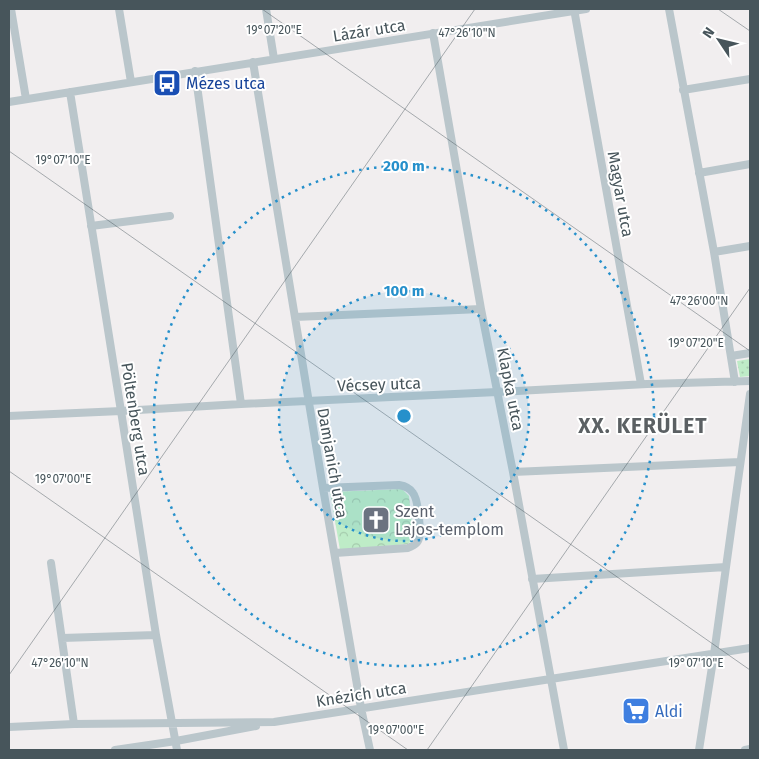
<svg xmlns="http://www.w3.org/2000/svg" width="759" height="759" font-family="'Fira Sans',sans-serif">
<defs>
<pattern id="grass-dots" width="8" height="8" patternUnits="userSpaceOnUse" patternTransform="scale(1.25)"><rect width="8" height="8" fill="#beecc7"/><path d="M2 2h.1M6 6h.1" fill="none" stroke="#a5ccad" stroke-width="1.8" stroke-linecap="round"/></pattern>
<pattern id="forest-crowns" width="20" height="18" patternUnits="userSpaceOnUse" patternTransform="scale(1.25)"><rect width="20" height="18" fill="#beecc7"/><path d="M2 6a3 3 0 1 1 6 0M12 15a3 3 0 1 1 6 0" fill="none" stroke="#a5ccad"/></pattern>
</defs>
<rect width="100%" height="100%" fill="#f1eeef"/>
<path fill="url(#grass-dots)" d="M 750,359 L 750,376 L 740,377 L 737,361 Z"/>
<path fill="url(#forest-crowns)" d="M 402,489 L 409,496 L 413,535 L 412,540 L 408,544 L 340,550 L 330,492 Z"/>
<g fill="none" stroke-linecap="round" stroke-linejoin="round">
<path stroke="#bac6cb" stroke-width="8" d="M 11,9 L 26,99
M 119,9 L 131,82
M 266,9 L 274,59
M 574,9 L 641,384
M 669,9 L 714,252 L 735,382
M 433,33 L 481,309 L 513,472 L 564,750
M 253,62 L 323,488 L 361,708 L 370,750
M 195,71 L 241,404
M 683,90 L 750,79
M 70,92 L 121,411 L 156,635 L 177,750
M 9,102 L 586,9
M 699,173 L 750,164
M 91,226 L 170,216
M 714,252 L 750,246
M 295,317 L 481,309
M 731,356 L 750,353
M 9,416 L 121,411 L 241,404 L 497,392 L 647,384 L 750,381
M 513,472 L 740,462
M 323,488 L 399,485 C 405,486 410,488 413,493 C 418,499 422,535 418,541 C 416,545 412,546 408,548 L 335,553
M 51,563 L 74,724
M 532,579 L 726,567
M 62,638 L 156,635
M 9,727 L 74,724 L 274,722 L 750,648
M 115,750 L 176,741 L 256,726
M 699,750 L 714,654 L 750,394
M 745,750 L 750,749"/>
</g>
<path fill="none" stroke="#47555b" stroke-width="1" stroke-opacity="0.45" d="M 262,9 L 750,351M 718,9 L 750,31M 9,151 L 750,670M 9,471 L 408,750M 9,675 L 475,9M 427,750 L 750,288"/>
<circle cx="404" cy="416" r="125" fill="#2690cb" fill-opacity=".12"/>
<g fill="none" stroke="#2690cb" stroke-width="2.5" stroke-dasharray="2.5 5">
<circle cx="404" cy="416" r="125"/>
<circle cx="404" cy="416" r="250"/>
</g>
<defs>
<symbol id="bus-square" viewBox="-11 -11 22 22"><rect x="-9" y="-9" width="18" height="18" rx="4" fill="#1a4fb4" stroke="#fff"/><path d="M-5-6H5V4H4V6H2V4H-2V6H-4V4H-5ZM-3.5-4V0h7V-4ZM-3.5 1.2v1.5H-2V1.2ZM2 1.2v1.5H3.5V1.2Z" fill="#fff"/></symbol>
<symbol id="church-square" viewBox="-11 -11 22 22"><rect x="-9" y="-9" width="18" height="18" rx="4" fill="#6b7280" stroke="#fff"/><path d="M-1.2-6h2.4v3.5h3.3v2.4h-3.3V6h-2.4V-.1h-3.3v-2.4h3.3Z" fill="#fff"/></symbol>
<symbol id="supermarket-square" viewBox="-11 -11 22 22"><rect x="-9" y="-9" width="18" height="18" rx="4" fill="#3f7fe0" stroke="#fff"/><path d="M-6-5.5h2.5l.6 2H6L4.5 2H-2.5L-4.4-4H-6ZM-1.5 3.2a1.3 1.3 0 1 0 .1 0ZM3 3.2a1.3 1.3 0 1 0 .1 0Z" fill="#fff"/></symbol>
</defs>
<g fill-rule="evenodd">
<use href="#bus-square" x="151" y="67" width="32" height="32"/>
<use href="#church-square" x="360" y="504" width="32" height="32"/>
<use href="#supermarket-square" x="620" y="695" width="32" height="32"/>
</g>
<g text-anchor="middle" stroke-width="4" stroke-linejoin="round" paint-order="stroke">
<g font-size="16" fill="#47555b" stroke="#fff">
<text transform="translate(369 30) rotate(-9)" y="6">Lázár utca</text>
<text transform="translate(621 194) rotate(80)" y="6">Magyar utca</text>
<text transform="translate(379 384) rotate(-2)" y="6">Vécsey utca</text>
<text transform="translate(511 389) rotate(79)" y="6">Klapka utca</text>
<text transform="translate(136 419) rotate(81)" y="6">Pöltenberg utca</text>
<text transform="translate(333 463) rotate(80)" y="6">Damjanich utca</text>
<text transform="translate(361 694) rotate(-9)" y="6">Knézich utca</text>
</g>
<g font-size="16" fill="#164399" stroke="#fff" text-anchor="start">
<text x="186" y="89">Mézes utca</text>
</g>
<g font-size="16" fill="#5b616d" stroke="#fff" text-anchor="start">
<text x="395" y="517">Szent<tspan x="395" dy="18">Lajos-templom</tspan></text>
</g>
<g font-size="16" fill="#366cbe" stroke="#fff" text-anchor="start">
<text x="655" y="717">Aldi</text>
</g>
<g font-size="21" font-weight="bold" letter-spacing="1" fill="#5b6063" stroke="#fff">
<text x="643" y="433">XX. KERÜLET</text>
</g>
</g>
<g font-size="12" text-anchor="middle" fill="#47555b" stroke="#fff" stroke-width="4" stroke-linejoin="round" paint-order="stroke">
<text x="274" y="34">19°07'20"E</text>
<text x="467" y="37">47°26'10"N</text>
<text x="63" y="164">19°07'10"E</text>
<text x="699" y="305">47°26'00"N</text>
<text x="696" y="347">19°07'20"E</text>
<text x="63" y="483">19°07'00"E</text>
<text x="696" y="667">19°07'10"E</text>
<text x="60" y="667">47°26'10"N</text>
<text x="396" y="734">19°07'00"E</text>
</g>
<circle cx="404" cy="416" r="8" fill="#2690cb" stroke="#fff" stroke-width="2.5"/>
<g font-size="15" text-anchor="middle" font-weight="bold" fill="#2690cb" stroke="#fff" stroke-width="4" stroke-linejoin="round" paint-order="stroke">
<text x="404" y="171">200 m</text>
<text x="404" y="296">100 m</text>
</g>
<rect width="759" height="759" fill="none" stroke="#47555b" stroke-width="20"/>
<g transform="translate(719 40) rotate(305)" stroke="#ffffff" stroke-width="4" paint-order="stroke">
<path d="M0-4L9 19L0 12L-9 19Z" fill="#47555b"/>
<text y="-8" font-size="14" font-weight="bold" text-anchor="middle" fill="#47555b">N</text>
</g>
</svg>
